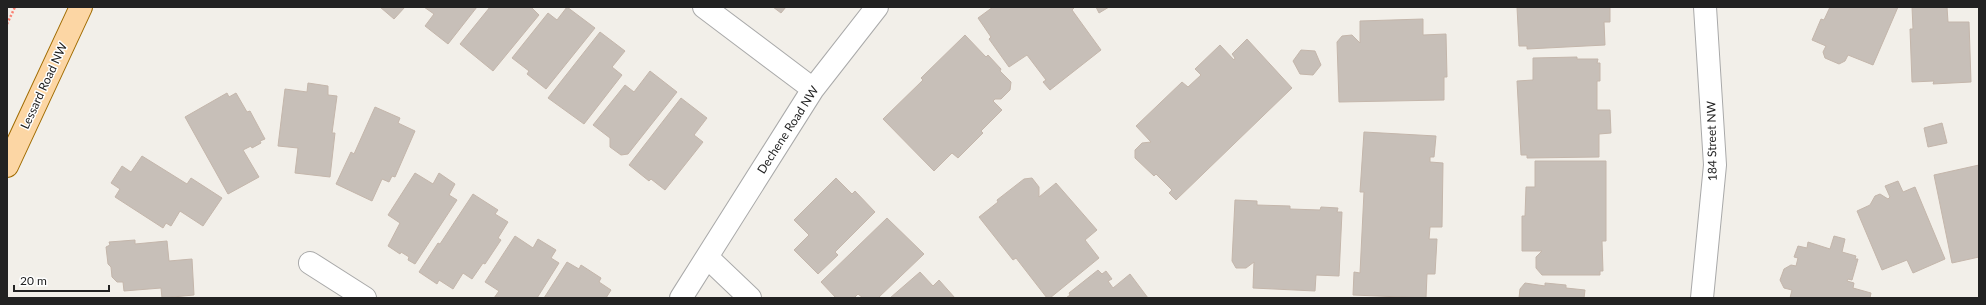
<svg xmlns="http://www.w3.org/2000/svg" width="1986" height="305" font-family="Lato,sans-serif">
<rect width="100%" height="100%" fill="#f2efe9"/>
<path fill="#c7bfb8" stroke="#c4b6ab" d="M 380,7 L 405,7 L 394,19 Z
M 424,7 L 477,7 L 448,44 L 425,26 L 434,14 Z
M 490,7 L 531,7 L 539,15 L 493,71 L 460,44 Z
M 567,7 L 595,28 L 546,89 L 527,74 L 529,71 L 512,58 L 548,13 L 557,20 Z
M 773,7 L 786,7 L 781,13 Z
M 993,7 L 1075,7 L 1072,10 L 1101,50 L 1050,90 L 1043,82 L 1046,80 L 1027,55 L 1009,67 L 989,39 L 991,37 L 978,18 Z
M 1096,7 L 1109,7 L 1099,13 Z
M 1517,7 L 1610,7 L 1610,22 L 1604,22 L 1605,45 L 1527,49 L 1527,46 L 1519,46 Z
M 1830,7 L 1898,7 L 1873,65 L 1848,55 L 1845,61 L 1839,64 L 1825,58 L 1823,52 L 1826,46 L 1812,40 L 1821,19 L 1824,20 Z
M 1912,7 L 1947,7 L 1948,22 L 1969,22 L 1971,82 L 1933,84 L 1934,81 L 1912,82 L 1910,29 L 1913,29 Z
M 1423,19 L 1423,35 L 1446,34 L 1447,77 L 1444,77 L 1444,100 L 1339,102 L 1337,42 L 1342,36 L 1352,35 L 1360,43 L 1360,21 Z
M 600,32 L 625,51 L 612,67 L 622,75 L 584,124 L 548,98 Z
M 965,35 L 986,57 L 988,55 L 1001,69 L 1000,71 L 1011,82 L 1010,90 L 1001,99 L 995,99 L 993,101 L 1002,110 L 981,131 L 983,133 L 958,158 L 952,153 L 934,171 L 883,119 L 923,80 L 921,78 Z
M 1247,39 L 1292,88 L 1176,200 L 1169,193 L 1172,190 L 1156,174 L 1154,176 L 1135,158 L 1135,150 L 1142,143 L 1151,142 L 1136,126 L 1182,82 L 1188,87 L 1201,75 L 1195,69 L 1220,45 L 1234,60 L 1235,58 L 1232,54 Z
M 1301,50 L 1315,51 L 1321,65 L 1313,75 L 1300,74 L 1293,61 Z
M 1577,57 L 1577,59 L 1598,59 L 1597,63 L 1600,63 L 1600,81 L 1597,81 L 1597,110 L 1610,110 L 1611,133 L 1599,134 L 1599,157 L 1527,158 L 1527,155 L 1521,155 L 1517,81 L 1533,80 L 1533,58 Z
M 650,71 L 677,92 L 628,154 L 621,155 L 610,147 L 610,138 L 593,125 L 625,85 L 634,92 Z
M 308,83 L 328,86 L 328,95 L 337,96 L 332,133 L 335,133 L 330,177 L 295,173 L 298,148 L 278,146 L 285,89 L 307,92 Z
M 227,93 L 229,97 L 236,93 L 247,112 L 250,111 L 265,139 L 260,141 L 261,143 L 252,148 L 251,146 L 243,150 L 259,177 L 228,194 L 185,117 Z
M 681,98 L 707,118 L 694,135 L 703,142 L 665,190 L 651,179 L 649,181 L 629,165 Z
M 375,107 L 400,118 L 398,123 L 415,131 L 395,177 L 392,176 L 389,182 L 382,179 L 372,201 L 336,184 L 351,152 L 354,154 Z
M 1942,123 L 1947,143 L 1928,147 L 1924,128 Z
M 1364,132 L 1436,136 L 1434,157 L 1430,157 L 1430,162 L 1443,163 L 1442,227 L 1430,227 L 1429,239 L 1437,239 L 1435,274 L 1427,274 L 1426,298 L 1353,295 L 1354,272 L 1360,273 L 1364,192 L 1360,192 Z
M 142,156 L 187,184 L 191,178 L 222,198 L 203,226 L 180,211 L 171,226 L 166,223 L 163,228 L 115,197 L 120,189 L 111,183 L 122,166 L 131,172 Z
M 1535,161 L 1606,161 L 1606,241 L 1602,241 L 1603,271 L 1600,271 L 1600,275 L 1542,275 L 1536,268 L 1536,257 L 1542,251 L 1522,251 L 1522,216 L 1525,216 L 1526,187 L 1535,187 Z
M 1979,165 L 1979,257 L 1952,263 L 1934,175 Z
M 415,173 L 433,184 L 439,173 L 455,184 L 449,195 L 457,200 L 415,264 L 408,260 L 409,257 L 401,252 L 400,254 L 388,246 L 400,223 L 388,215 Z
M 836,178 L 852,194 L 855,191 L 875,212 L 835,252 L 838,255 L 818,274 L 794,250 L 809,235 L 794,220 Z
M 1032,178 L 1039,187 L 1039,197 L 1056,183 L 1097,230 L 1085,240 L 1099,258 L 1050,298 L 1047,298 L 1016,258 L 1013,260 L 979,217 L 998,202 L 997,200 L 1024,179 Z
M 1898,181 L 1903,192 L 1915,187 L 1945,259 L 1913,273 L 1907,260 L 1882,270 L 1857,211 L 1870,205 L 1875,196 L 1880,194 L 1888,199 L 1890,197 L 1885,186 Z
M 473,194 L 498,210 L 495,214 L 508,222 L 498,238 L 501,240 L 485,264 L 483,263 L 472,279 L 463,273 L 453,289 L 439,280 L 437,284 L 419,272 L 438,243 L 440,244 Z
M 1235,200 L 1257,201 L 1257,205 L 1290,206 L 1290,209 L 1320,210 L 1321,207 L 1338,208 L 1337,212 L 1342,212 L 1339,276 L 1316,275 L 1315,291 L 1253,288 L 1254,262 L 1246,268 L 1236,268 L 1232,261 Z
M 887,218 L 924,254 L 878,298 L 863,298 L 858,294 L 854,298 L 836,298 L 821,282 Z
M 515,236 L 533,248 L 538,239 L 556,250 L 551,258 L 559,263 L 537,298 L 494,298 L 499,291 L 485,282 Z
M 1834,236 L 1845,239 L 1842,252 L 1856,256 L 1855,259 L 1858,259 L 1852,280 L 1848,279 L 1847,281 L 1854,283 L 1853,288 L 1871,293 L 1870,298 L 1790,298 L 1792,290 L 1784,288 L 1780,280 L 1784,269 L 1791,265 L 1796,266 L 1798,258 L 1794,257 L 1798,246 L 1807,248 L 1808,242 L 1830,249 Z
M 135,240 L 135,244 L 167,241 L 169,261 L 192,259 L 194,295 L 162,298 L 161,288 L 124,291 L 123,282 L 117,282 L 112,277 L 111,267 L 108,264 L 106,247 L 110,245 L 109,242 Z
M 567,262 L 579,269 L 581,265 L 601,278 L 599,282 L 611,290 L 606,298 L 544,298 Z
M 1098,270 L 1102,274 L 1106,271 L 1112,279 L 1108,281 L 1113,288 L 1130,274 L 1148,298 L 1066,298 L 1070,295 L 1069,293 Z
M 920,272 L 933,286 L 939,280 L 955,298 L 890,298 Z
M 1525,283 L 1545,286 L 1545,283 L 1566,285 L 1566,288 L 1585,290 L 1584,298 L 1519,298 L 1520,289 Z"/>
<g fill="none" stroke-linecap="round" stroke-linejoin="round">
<defs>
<path id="minor" d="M 704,7 L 813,89
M 707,257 L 750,298
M 310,263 L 365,298
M 681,298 L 813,89 L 877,7
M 1702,298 L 1715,165 L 1705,7"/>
<path id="major" d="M 7,166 L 81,7"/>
</defs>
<use href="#minor" stroke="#a9a9a9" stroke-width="24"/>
<use href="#major" stroke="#a06b00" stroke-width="24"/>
<path stroke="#fa8072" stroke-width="2.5" stroke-dasharray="2 2" stroke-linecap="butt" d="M 7,24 L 15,7"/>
<use href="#minor" stroke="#fff" stroke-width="22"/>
<use href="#major" stroke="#fcd6a4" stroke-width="22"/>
</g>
<g text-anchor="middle" stroke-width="3" stroke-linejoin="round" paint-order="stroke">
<g font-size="12" fill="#222" stroke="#fff">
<text transform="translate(44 86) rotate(-65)" y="4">Lessard Road NW</text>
<text transform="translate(788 130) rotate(-57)" y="4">Dechene Road NW</text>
<text transform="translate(1712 141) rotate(-91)" y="4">184 Street NW</text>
</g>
</g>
<rect width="1986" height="305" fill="none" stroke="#222222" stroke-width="16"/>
<path d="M14 285v6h95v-6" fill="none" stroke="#222222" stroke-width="2"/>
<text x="20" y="285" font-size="12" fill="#222222" stroke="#ffffff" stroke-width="3" paint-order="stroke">20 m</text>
</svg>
